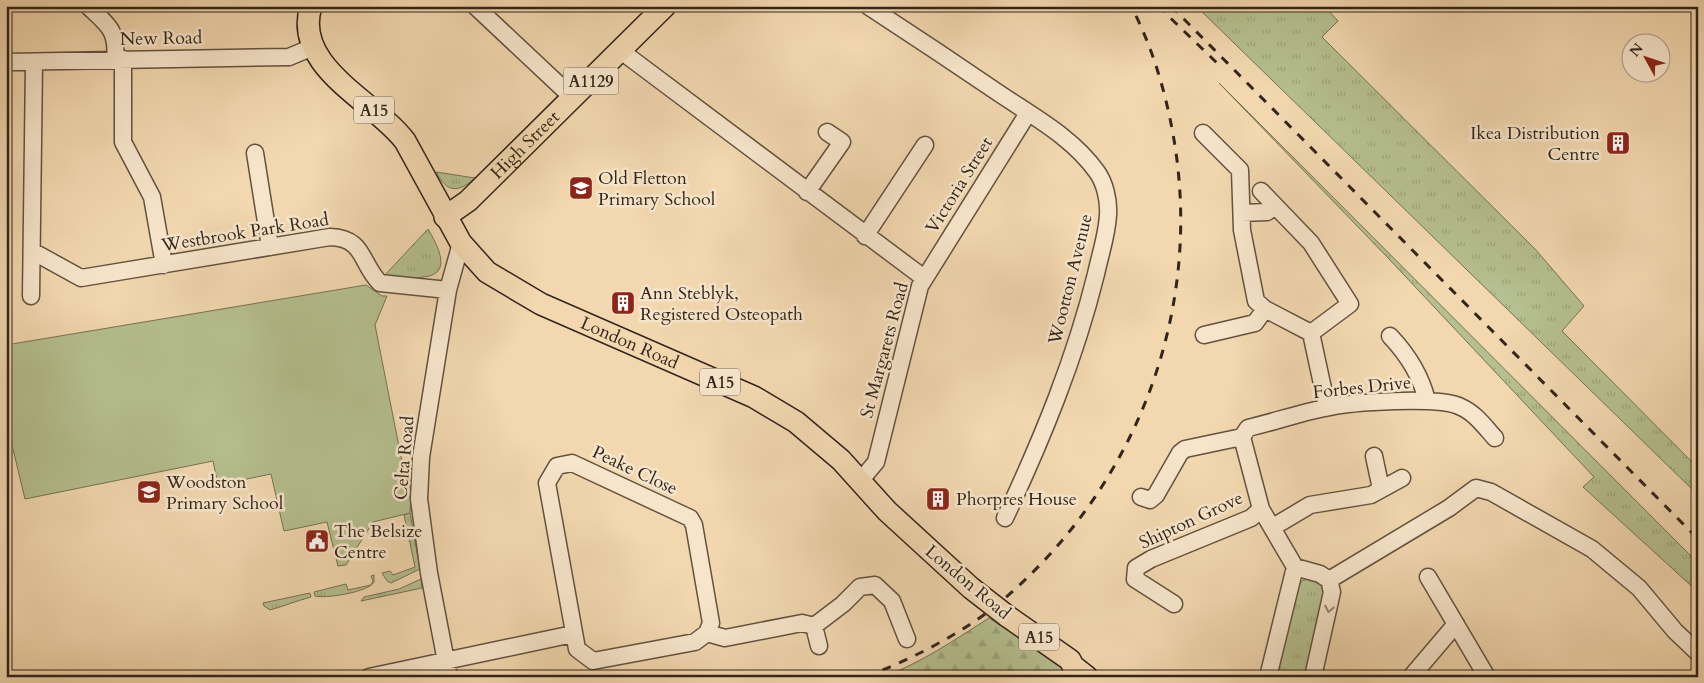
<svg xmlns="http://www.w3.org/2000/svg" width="1704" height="683" font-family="Cardo,serif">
<defs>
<pattern id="grass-tufts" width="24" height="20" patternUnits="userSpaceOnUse" patternTransform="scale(1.25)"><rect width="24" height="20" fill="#b5bf8f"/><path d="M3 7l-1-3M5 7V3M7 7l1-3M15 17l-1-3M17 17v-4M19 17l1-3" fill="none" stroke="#9ca47b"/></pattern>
<pattern id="forest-firs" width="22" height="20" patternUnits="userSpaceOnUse" patternTransform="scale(1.25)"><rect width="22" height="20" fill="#b5bf8f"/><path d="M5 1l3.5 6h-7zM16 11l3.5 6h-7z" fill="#9ca47b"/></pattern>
</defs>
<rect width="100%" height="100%" fill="#f2d7af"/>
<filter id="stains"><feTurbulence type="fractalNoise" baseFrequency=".004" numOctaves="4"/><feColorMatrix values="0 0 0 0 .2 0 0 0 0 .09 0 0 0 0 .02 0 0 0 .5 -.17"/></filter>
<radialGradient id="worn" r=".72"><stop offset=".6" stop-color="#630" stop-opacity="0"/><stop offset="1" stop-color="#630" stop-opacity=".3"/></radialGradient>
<path fill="url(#grass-tufts)" stroke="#747254" d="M 1196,6 L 1324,6 L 1338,21 L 1322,37 L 1536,250 L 1584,306 L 1562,331 L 1698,468 L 1698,495 Z
M 1219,83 L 1698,563 L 1698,592 L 1583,487 L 1594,477 L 1389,259 Z
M 436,172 L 475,178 C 457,194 447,192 436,172 Z
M 428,229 C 461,284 425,279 384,276 Z
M 410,513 L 420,569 L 391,583 L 387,581 L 382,573 L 390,571 L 393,575 L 415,567 L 404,515 Z
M 374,575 L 374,582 C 369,592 325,599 315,596 L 314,592 L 346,584 L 348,590 L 371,585 L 373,581 L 371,576 Z
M 1308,578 L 1324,584 L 1328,592 L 1308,677 L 1273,675 L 1294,590 L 1300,582 Z
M 421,579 L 422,588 L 361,601 L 364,597 L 399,589 Z
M 310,593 L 311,597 C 296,601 284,606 270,610 L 264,606 L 263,603 Z"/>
<path fill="url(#forest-firs)" stroke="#747254" d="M 989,618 L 1079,677 L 883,677 C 921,663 956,639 989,618 Z"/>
<path fill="#b5bf8f" stroke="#747254" d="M 366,285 L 382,296 L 387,296 L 375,325 L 404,472 L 412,473 L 410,513 L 373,522 L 346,565 L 338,566 L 327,522 L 284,531 L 271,474 L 218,485 L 213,461 L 25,499 L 12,445 L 6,381 L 6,345 Z"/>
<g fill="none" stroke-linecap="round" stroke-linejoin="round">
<defs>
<path id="minor" d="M 88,6 C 107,24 118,30 115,59
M 475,6 L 573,98
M 868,6 C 914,36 959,66 1003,96 C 1036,118 1074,139 1097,172 C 1105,183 1109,201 1108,215 C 1107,235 1100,255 1096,274 C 1075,359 1042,439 1005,518
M 621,51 L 924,278
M 123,59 L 123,142 L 152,197 L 164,265
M 6,62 L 289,57 L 313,47
M 1203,133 L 1240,170 L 1242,230 L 1256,301 L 1265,309 L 1311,333
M 255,153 L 270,247
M 1261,191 L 1311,243 L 1350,304 L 1311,333
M 807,192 L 842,142 L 827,132
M 1242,213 L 1267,212 L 1275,206
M 865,236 L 925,145
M 32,251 L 81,278 L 330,237 C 365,238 360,263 380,283 L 448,290
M 31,296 L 34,63
M 1311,333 L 1327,407
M 1204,335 L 1255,323 L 1265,309
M 1390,336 C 1408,355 1421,375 1427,401
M 1374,456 L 1381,489
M 572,463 L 690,518 L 694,525 L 711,623 L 707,633 L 695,642 L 593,661 L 577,649 L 547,483 L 557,466 Z
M 861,480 L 876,462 L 920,286 L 1028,113
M 1141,497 L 1150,500 L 1156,495 L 1180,453 L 1185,449 L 1242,437
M 1273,527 L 1310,505 L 1371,495 L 1402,478
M 1295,567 L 1320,574 L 1329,580 L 1332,592 L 1313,677
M 1428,577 L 1487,677
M 1329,580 L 1449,508 L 1476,488 L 1491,492 L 1592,549 L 1639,588 L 1675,631 L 1698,653
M 1174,604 L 1135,579 L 1136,568 L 1151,559 L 1251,518 L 1261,509
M 814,626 L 819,646
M 707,633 L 725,638 L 802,623 L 814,626 L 843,604 L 860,587 L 875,585 L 892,601 L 907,639
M 369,677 L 573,634
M 449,677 L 429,573 L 419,499 L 421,457 L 448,290 L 461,243
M 1268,677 L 1295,567 L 1261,509 L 1242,437 L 1248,428 C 1274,422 1299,413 1325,408 C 1351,402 1440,396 1461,407 C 1475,413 1485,427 1495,438
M 1411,677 L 1456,624"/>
<g id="major">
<path id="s1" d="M 311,6 C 292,67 375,101 405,141 L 461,243 L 487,272 L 541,304 L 754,397 L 796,422 L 841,460 L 887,511 L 971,588"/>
<path id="s2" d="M 445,217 L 468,201 L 665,6"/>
<path d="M 1007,616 L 1070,660 L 1073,666 L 1087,677"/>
</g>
</defs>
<use href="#minor" stroke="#62523f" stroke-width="19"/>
<use href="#major" stroke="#32251a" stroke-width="24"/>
<use href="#minor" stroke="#f7e5cb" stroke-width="16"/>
<use href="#major" stroke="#f2d7af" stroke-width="21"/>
<path stroke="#32251a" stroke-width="3" stroke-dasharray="9 9" stroke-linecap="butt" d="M 1158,6 L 1217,63
M 1171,6 L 1698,539
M 866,677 C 911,659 960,635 998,604 C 1136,489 1205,311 1173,134 C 1165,90 1152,46 1131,6"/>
<defs>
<path id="major-bridge" d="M 971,588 L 1007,616"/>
</defs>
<use href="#major-bridge" stroke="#32251a" stroke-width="24" stroke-linecap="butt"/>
<use href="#major-bridge" stroke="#f2d7af" stroke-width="21"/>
</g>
<defs><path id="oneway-chevron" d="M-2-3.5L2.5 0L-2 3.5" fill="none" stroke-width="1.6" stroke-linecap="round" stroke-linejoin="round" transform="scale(1.25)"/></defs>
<use stroke="#948572" href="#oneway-chevron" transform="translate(1329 609) rotate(101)"/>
<defs>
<symbol id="building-square" viewBox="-11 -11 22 22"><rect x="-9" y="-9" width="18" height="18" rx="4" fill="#8f2418" stroke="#f7e5cb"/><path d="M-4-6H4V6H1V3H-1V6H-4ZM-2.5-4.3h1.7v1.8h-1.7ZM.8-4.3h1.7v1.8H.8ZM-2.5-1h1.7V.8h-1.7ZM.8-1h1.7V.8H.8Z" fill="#fff"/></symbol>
<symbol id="school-square" viewBox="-11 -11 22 22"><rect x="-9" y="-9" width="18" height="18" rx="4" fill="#8f2418" stroke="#f7e5cb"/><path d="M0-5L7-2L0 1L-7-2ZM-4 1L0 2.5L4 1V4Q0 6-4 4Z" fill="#fff"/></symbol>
<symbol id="civic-square" viewBox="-11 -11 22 22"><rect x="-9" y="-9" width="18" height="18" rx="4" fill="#8f2418" stroke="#f7e5cb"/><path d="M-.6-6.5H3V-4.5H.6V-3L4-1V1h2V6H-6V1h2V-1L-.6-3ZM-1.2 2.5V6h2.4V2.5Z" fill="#fff"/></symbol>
</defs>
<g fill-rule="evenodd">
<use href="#building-square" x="1604" y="129" width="28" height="28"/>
<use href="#school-square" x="567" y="174" width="28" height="28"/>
<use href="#building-square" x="609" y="289" width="28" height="28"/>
<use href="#school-square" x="135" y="478" width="28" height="28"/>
<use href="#building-square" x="924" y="485" width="28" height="28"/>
<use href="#civic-square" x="303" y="527" width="28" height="28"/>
</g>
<g text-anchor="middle" stroke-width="5" stroke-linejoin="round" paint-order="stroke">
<g fill="#f7e5cb" stroke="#6d5f4f" stroke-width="1">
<rect x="563.5" y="67.5" width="55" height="27" rx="4"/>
<rect x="354" y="96.5" width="40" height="27" rx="4"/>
<rect x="700" y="368.5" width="40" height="27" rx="4"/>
<rect x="1019" y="623.5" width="40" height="27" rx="4"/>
</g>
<g font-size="16" font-weight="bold" fill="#32251a">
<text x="591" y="87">A1129</text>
<text x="374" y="116">A15</text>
<text x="720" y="388">A15</text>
<text x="1039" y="643">A15</text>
</g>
<g font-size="18" fill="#32251a" stroke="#f7e5cb">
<text transform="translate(161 38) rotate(-1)" y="6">New Road</text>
<text dy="6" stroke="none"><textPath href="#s2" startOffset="108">High Street</textPath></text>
<text transform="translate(959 185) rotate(-58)" y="6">Victoria Street</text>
<text transform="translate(245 232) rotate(-9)" y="6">Westbrook Park Road</text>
<text transform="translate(1070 279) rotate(-76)" y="6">Wootton Avenue</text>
<text dy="6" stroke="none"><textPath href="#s1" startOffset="489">London Road</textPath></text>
<text transform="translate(884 350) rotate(-75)" y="6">St Margarets Road</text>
<text transform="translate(1362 387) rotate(-6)" y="6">Forbes Drive</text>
<text transform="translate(404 458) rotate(-85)" y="6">Celta Road</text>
<text transform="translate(635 470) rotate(25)" y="6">Peake Close</text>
<text transform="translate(1191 520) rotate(-25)" y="6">Shipton Grove</text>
<text transform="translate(968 582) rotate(40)" y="6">London Road</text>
</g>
<g font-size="18" fill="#32251a" stroke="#f7e5cb" text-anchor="start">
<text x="1600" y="139" text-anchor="end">Ikea Distribution<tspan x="1600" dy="21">Centre</tspan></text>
<text x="598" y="184">Old Fletton<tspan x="598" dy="21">Primary School</tspan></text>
<text x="640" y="299">Ann Steblyk,<tspan x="640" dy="21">Registered Osteopath</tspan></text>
<text x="166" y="488">Woodston<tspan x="166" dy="21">Primary School</tspan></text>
<text x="956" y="505">Phorpres House</text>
<text x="334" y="537">The Belsize<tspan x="334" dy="21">Centre</tspan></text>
</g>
</g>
<rect width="1704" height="683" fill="none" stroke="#f2d7af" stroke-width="25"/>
<rect x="8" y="8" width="1689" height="668" fill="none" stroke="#32251a" stroke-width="2.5"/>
<rect x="12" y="12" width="1679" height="658" fill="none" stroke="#32251a"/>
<g transform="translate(1646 58) rotate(310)"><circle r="24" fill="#f7e5cb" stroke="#a89884"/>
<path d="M0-4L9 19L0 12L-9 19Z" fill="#8f2418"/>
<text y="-8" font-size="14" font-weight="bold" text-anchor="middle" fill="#32251a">N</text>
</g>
<rect width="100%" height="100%" filter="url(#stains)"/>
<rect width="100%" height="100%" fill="url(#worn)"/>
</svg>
